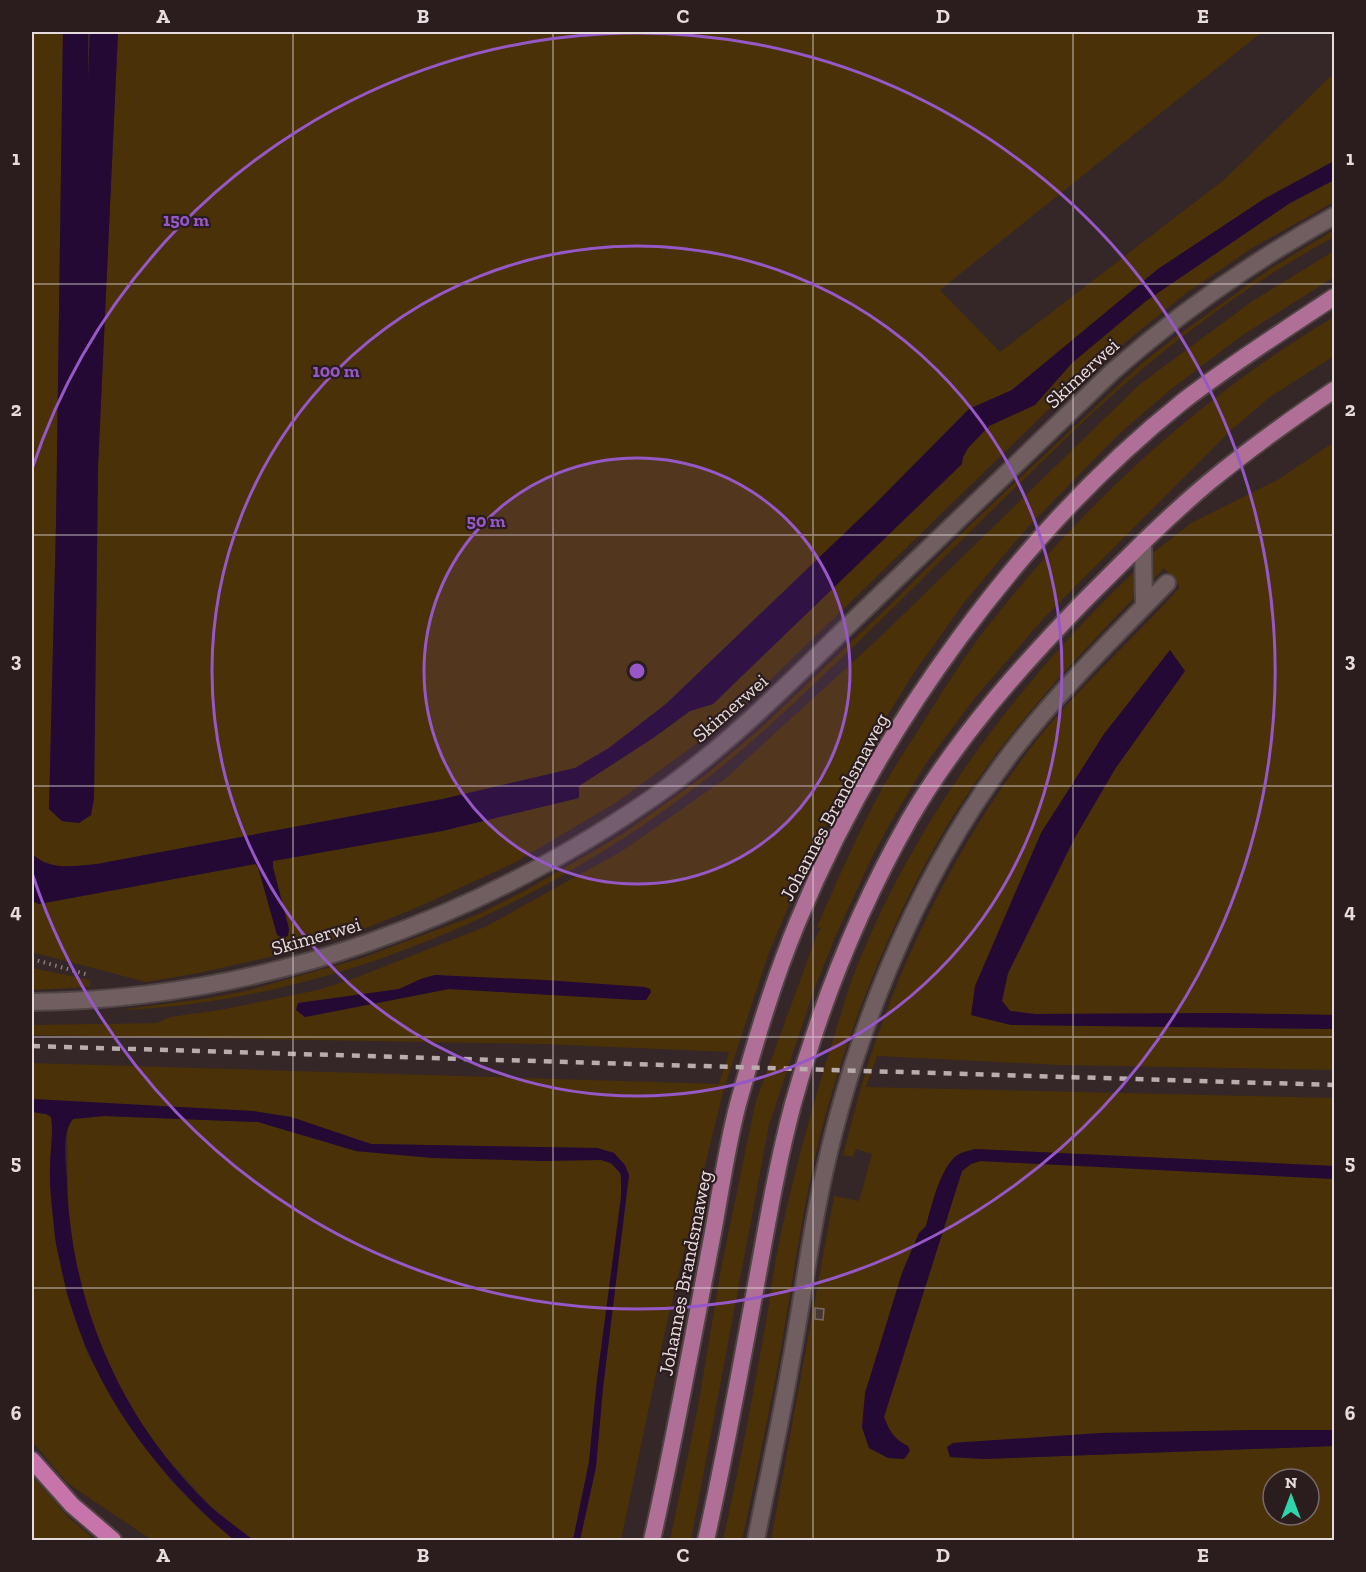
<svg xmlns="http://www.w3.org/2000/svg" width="1366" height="1572" font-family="'Zilla Slab',serif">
<rect width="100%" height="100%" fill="#352628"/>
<path fill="#4a3107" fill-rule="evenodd" d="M 32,32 L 63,32 L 56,526 L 49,809 L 62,821 L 79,823 L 91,815 L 94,798 L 98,467 L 118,32 L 1262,32 L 940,290 L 1000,352 L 1225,179 L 1334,73 L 1334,161 L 1264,199 L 1158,269 L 1012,390 L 969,409 L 874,505 L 666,704 L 609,748 L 575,768 L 443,799 L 97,864 C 74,866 50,871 32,854 Z
M 1334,180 L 1334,202 L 1252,248 L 1185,294 L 1081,378 L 729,720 L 617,802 L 516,862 L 423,905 L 359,931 L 304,949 L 199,973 L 146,982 L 32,952 L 32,901 L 39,904 L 256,864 L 258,867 L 273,867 L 273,861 L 442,831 L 578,798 L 579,786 L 653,738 L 690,711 L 713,704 L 963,457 L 968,448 L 989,426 L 1035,404 L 1072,363 L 1146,301 L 1290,203 Z
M 1334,230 L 1334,237 C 1258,278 1183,332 1118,390 C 1085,419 1054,450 1022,481 C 937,563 855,648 768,727 C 594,884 363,997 126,1010 L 126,1009 L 204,999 L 250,990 L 362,958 L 479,914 L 528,889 L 624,833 L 709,772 L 763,726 L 894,601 L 971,524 L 1140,365 L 1174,338 L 1270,269 Z
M 1334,251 L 1334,277 L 1240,337 L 1170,390 L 1118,435 L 1027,528 L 966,600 L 913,674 L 853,772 L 808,860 L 768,955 L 723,1092 L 667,1322 L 621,1540 L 580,1540 L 596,1467 L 603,1388 L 629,1174 L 614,1153 L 597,1148 L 371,1144 L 291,1117 L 253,1111 L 32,1099 L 32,1063 L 719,1084 L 729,1052 L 543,1044 L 32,1035 L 32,1025 L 157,1023 L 170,1017 L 220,1010 L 318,990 L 355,978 L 485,927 L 622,851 L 726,778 L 877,640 L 1139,385 L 1251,302 ZM 435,975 L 646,1000 L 449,989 L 305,1017 L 296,1010 L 354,996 L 399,989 L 421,979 Z
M 1334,317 L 1334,356 L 1270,397 L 1229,432 L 1043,619 L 974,699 L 927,762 L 896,813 L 873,855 L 836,935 L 815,987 L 769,1125 L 691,1540 L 670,1540 L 698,1407 L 721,1269 L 755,1104 L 816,937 L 821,928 L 817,927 C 838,879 858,832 883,787 C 894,767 907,748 919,729 C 943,691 967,651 996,616 C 1090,498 1204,394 1334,317 Z
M 1334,442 L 1334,1015 L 1222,1013 L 1035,1014 L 1010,1011 L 1002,1001 L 1008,974 L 1074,839 L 1115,769 L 1170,650 L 971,1015 L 1011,1025 L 1334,1029 L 1334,1070 L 1059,1065 L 877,1056 L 866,1087 L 1334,1098 L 1334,1166 L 974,1149 L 930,1212 L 926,1227 L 919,1233 L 902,1273 L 862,1427 L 869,1448 L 889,1458 L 904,1459 L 908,1446 C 894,1439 889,1430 884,1417 L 962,1171 L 971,1164 L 980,1161 L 1334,1179 L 1334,1430 L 1101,1433 L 953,1443 L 947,1447 L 950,1457 L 984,1459 L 1334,1446 L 1334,1540 L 771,1540 L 834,1196 L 859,1201 L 872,1154 L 856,1149 L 853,1157 L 843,1155 C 852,1122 860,1087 871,1055 C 907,947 960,841 1029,750 C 1074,691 1131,642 1180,587 L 1164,568 L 1154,579 L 1153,553 L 1191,523 L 1279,479 ZM 1273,1479 L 1309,1479 L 1309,1515 L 1273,1515 Z
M 1135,571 L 1136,596 C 1064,670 994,746 941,836 C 886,930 841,1047 816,1153 C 799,1227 790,1301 776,1376 C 765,1431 754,1486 742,1540 L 723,1540 C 738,1474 751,1406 763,1339 C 769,1308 772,1278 778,1248 C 793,1175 813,1104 835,1033 C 843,1009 849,984 859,961 C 921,812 1018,682 1135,571 Z
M 32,968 L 86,979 L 90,981 L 90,987 L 32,990 Z
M 32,1112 L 46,1114 L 51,1117 L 52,1127 L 50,1169 L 55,1238 L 67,1295 L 88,1355 L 170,1480 L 209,1519 L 234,1540 L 152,1540 L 67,1483 L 32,1441 Z
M 104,1116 L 258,1122 L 356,1151 L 433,1158 L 601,1160 C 624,1166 621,1177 621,1197 L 597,1380 L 589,1462 L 573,1540 L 253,1540 L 210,1506 L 166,1457 L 131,1410 L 103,1351 L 88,1311 L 75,1262 L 68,1207 L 67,1126 L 73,1119 Z
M 32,1476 L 68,1517 L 95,1540 L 32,1540 Z"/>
<path fill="#230934" d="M 63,32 L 88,32 L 88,81 L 90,32 L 118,32 L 98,467 L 94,798 L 91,815 L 79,823 L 62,821 L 49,809 L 56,526 Z
M 1334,161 L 1334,180 L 1290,203 L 1146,301 L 1072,363 L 1035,405 L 989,426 L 968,448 L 963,457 L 962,464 L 713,704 L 690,711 L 653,738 L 579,786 L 579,798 L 442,831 L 273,861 L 273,867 L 289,929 L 288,936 L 283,938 L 277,935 L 258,867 L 255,864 L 39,904 L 32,901 L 32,854 C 50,871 74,866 97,864 L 443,799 L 575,768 L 609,748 L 666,704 L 874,505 L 969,409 L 1012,390 L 1158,269 L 1264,199 Z
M 1170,650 L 1185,671 L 1115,769 L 1074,839 L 1008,973 L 1002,1001 L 1010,1011 L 1035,1014 L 1222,1013 L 1334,1015 L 1334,1029 L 1011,1025 L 971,1015 L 975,986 L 1041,833 L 1104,734 Z
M 435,975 L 545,980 L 645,987 L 650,989 L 651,992 L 646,1000 L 636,1000 L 449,989 L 305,1017 L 296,1010 L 298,1003 L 399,989 L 421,979 Z
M 32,1099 L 253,1111 L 291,1117 L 371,1144 L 597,1148 L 614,1153 L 625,1165 L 629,1175 L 603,1388 L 596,1467 L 580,1540 L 573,1540 L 589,1462 L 597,1380 L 621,1197 L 621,1174 L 611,1163 L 601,1160 L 543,1161 L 433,1158 L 356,1151 L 258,1122 L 104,1116 L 73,1119 C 60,1135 67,1166 67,1185 C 72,1306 122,1422 210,1506 C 223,1518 239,1529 253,1540 L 234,1540 C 150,1469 86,1381 62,1272 C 60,1260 56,1248 55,1236 C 53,1213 49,1190 50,1167 C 50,1150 54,1134 51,1117 L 46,1114 L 32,1112 Z
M 974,1149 L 1334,1166 L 1334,1179 L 980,1161 L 971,1164 L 962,1171 L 884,1417 C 889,1430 894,1440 908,1446 L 910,1451 L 904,1459 L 888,1458 L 869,1448 L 862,1427 L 865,1393 L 902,1273 L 919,1233 L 926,1226 C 931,1207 940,1169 956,1156 C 961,1152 969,1151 974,1149 Z
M 1251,1430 L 1334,1430 L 1334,1446 L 984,1459 L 950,1457 L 947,1447 L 953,1443 L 1101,1433 Z"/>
<path fill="#453731" stroke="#796962" stroke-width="1.5" d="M 815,1308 L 824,1309 L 823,1320 L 815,1319 Z"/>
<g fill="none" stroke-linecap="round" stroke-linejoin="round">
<defs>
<path id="service" d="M 1143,542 L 1144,606
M 756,1540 C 767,1483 780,1425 790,1367 C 800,1314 807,1261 817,1208 C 847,1049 912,883 1011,753 C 1058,692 1113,638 1167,583"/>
<path id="tertiary" d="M 32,1002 C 264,999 484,919 672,784 C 740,734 799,673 859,615 C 944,534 1028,453 1112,372 C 1180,312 1255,260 1334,216"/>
<path id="primary" d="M 652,1540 C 674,1442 692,1342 711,1243 C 720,1197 726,1149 738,1104 C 755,1043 773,981 798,921 C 877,730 1020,532 1182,402 C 1231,364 1283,331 1334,297
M 706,1540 C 725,1456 740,1371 756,1285 C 767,1225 777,1164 793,1104 C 820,1006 859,908 909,820 C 956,739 1019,668 1084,601 C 1124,561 1164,520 1208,483 C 1248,450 1291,419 1334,390"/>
<path id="trunk" d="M 32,1460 L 72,1505 L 113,1540"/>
</defs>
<use href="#service" stroke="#514445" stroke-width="20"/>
<use href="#tertiary" stroke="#514445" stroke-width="20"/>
<use href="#primary" stroke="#514445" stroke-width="20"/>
<use href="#trunk" stroke="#514445" stroke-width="20"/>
<path stroke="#8a7d7f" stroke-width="4" stroke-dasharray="1.5 4.5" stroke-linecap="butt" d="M 32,959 L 89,975"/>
<use href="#service" stroke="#705e60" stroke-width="16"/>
<use href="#tertiary" stroke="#705e60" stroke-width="16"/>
<use href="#primary" stroke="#b06f97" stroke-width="16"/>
<use href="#trunk" stroke="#c674aa" stroke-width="16"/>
<path stroke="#b8acad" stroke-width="4.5" stroke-dasharray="8 8" stroke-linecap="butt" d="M 32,1046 L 1334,1085"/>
</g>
<path fill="none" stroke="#e7dcdd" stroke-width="1.5" stroke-opacity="0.55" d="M 293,32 L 293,1540M 553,32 L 553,1540M 813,32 L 813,1540M 1073,32 L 1073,1540M 32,284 L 1334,284M 32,535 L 1334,535M 32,786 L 1334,786M 32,1037 L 1334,1037M 32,1288 L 1334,1288"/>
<circle cx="637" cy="671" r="213" fill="#9658c6" fill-opacity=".12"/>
<g fill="none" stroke="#9658c6" stroke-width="3">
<circle cx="637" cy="671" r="213"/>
<circle cx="637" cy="671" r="425"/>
<path d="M32 469A638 638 0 1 1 32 873"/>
</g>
<g text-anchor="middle" stroke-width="4.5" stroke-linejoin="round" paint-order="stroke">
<g font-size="20" fill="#e7dcdd" stroke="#2b1c1e">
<text transform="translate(1082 373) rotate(-43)" y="7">Skimerwei</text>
<text transform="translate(730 708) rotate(-41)" y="7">Skimerwei</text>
<text transform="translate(834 807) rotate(-62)" y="7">Johannes Brandsmaweg</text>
<text transform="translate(316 936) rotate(-16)" y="7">Skimerwei</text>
<text transform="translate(685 1273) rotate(-79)" y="7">Johannes Brandsmaweg</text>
</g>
</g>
<circle cx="637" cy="671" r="9" fill="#9658c6" stroke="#2b1c1e" stroke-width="3"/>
<g font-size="18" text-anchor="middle" font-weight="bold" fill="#9658c6" stroke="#2b1c1e" stroke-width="4.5" stroke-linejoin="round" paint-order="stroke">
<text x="186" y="226">150 m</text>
<text x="336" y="377">100 m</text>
<text x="486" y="527">50 m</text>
</g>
<rect width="1366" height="1572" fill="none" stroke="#2b1c1e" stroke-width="66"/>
<g transform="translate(1291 1497)"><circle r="28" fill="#2b1c1e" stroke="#76696a" stroke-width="1.5"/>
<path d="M0-4.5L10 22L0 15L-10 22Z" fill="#30d4aa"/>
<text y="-9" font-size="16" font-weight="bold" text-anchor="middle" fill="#e7dcdd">N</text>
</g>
<rect x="33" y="33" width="1300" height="1506" fill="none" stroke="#e7dcdd" stroke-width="2"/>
<g font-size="20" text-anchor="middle" font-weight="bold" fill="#e7dcdd">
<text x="163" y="23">A</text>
<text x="423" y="23">B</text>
<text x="683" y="23">C</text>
<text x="943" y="23">D</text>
<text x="1203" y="23">E</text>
<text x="16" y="165">1</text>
<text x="1350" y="165">1</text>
<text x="16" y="416">2</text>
<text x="1350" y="416">2</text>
<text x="16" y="667">3</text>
<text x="1350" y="667">3</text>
<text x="16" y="918">4</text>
<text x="1350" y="918">4</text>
<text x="16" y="1169">5</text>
<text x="1350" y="1169">5</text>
<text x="16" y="1420">6</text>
<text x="1350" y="1420">6</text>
<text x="163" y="1562">A</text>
<text x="423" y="1562">B</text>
<text x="683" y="1562">C</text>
<text x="943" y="1562">D</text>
<text x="1203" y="1562">E</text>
</g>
</svg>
